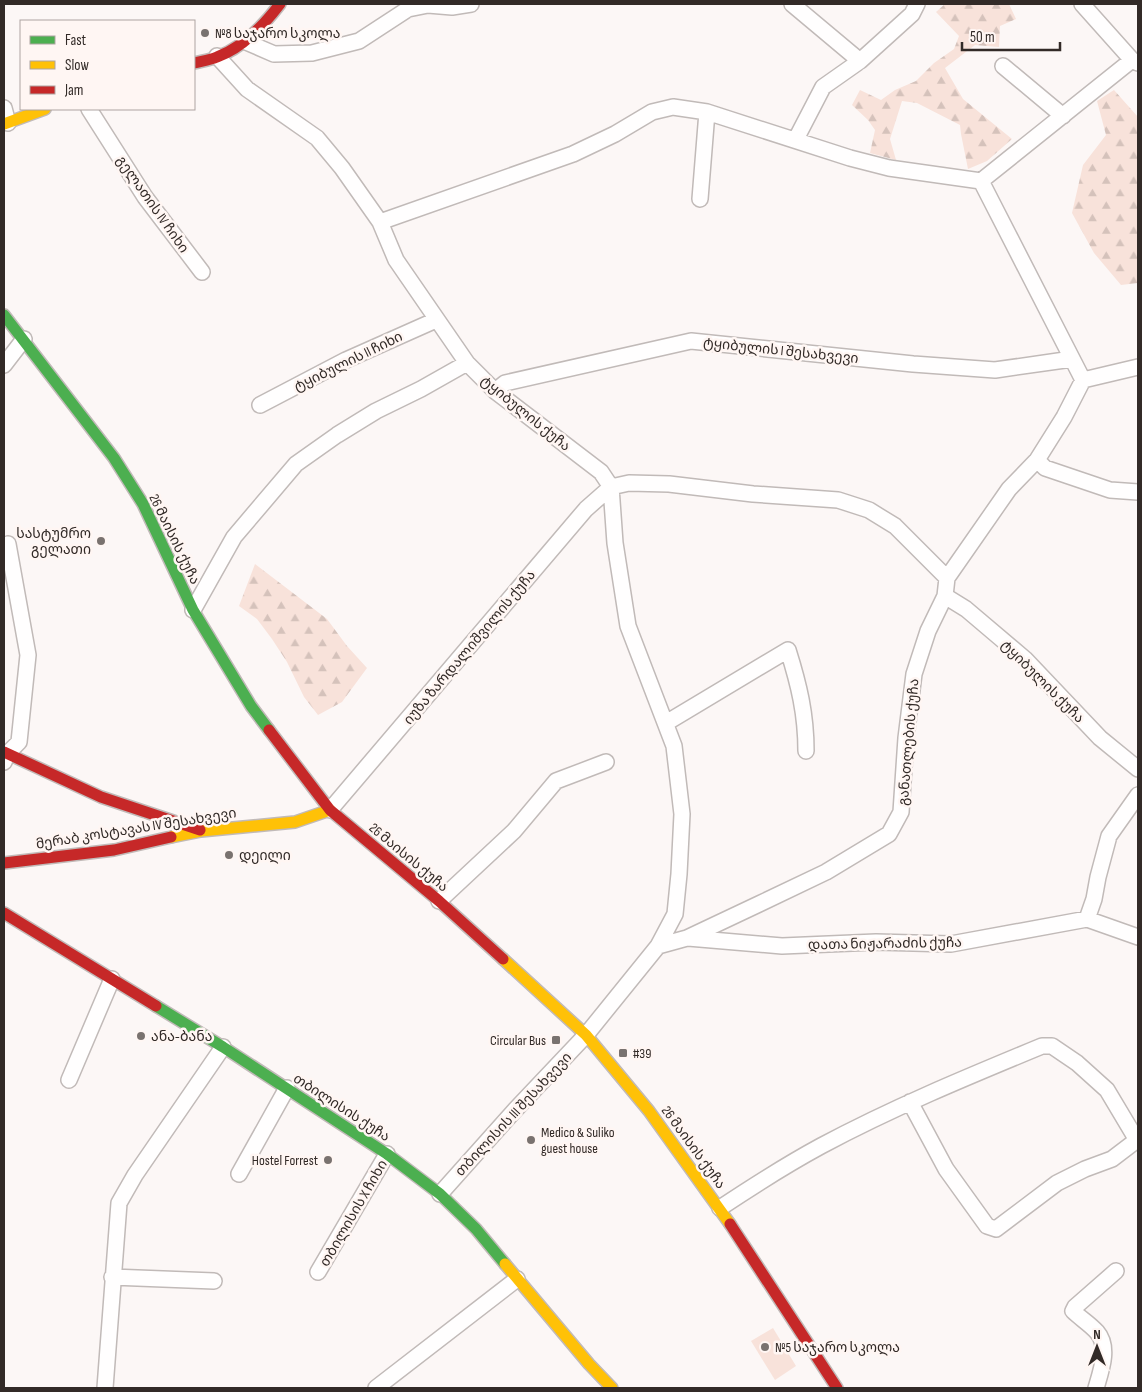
<svg xmlns="http://www.w3.org/2000/svg" width="1142" height="1392" font-family="'Sofia Sans Condensed','Noto Sans Georgian',sans-serif">
<defs>
<pattern id="forest-firs" width="22" height="20" patternUnits="userSpaceOnUse" patternTransform="scale(1.25)"><rect width="22" height="20" fill="#f8e2da"/><path d="M5 1l3.5 6h-7zM16 11l3.5 6h-7z" fill="#d5c2bb"/></pattern>
</defs>
<rect width="100%" height="100%" fill="#fcf7f6"/>
<path fill="#f8e2da" d="M 773,1328 L 796,1366 L 775,1380 L 751,1341 Z"/>
<path fill="url(#forest-firs)" d="M 945,4 L 1009,4 L 1016,19 L 1000,26 L 999,47 L 975,45 L 945,68 L 963,99 L 1012,139 L 987,161 L 968,169 L 961,134 L 960,125 L 917,103 L 902,101 L 890,139 L 896,160 L 870,153 L 875,130 L 868,120 L 852,105 L 860,90 L 881,100 L 895,90 L 916,81 L 934,63 L 954,49 L 959,36 L 936,12 Z
M 1114,90 L 1138,117 L 1138,283 L 1121,285 L 1094,253 L 1072,213 L 1083,165 L 1106,135 L 1097,101 Z
M 255,564 L 327,619 L 347,646 L 367,668 L 342,702 L 318,715 L 304,697 L 287,662 L 272,639 L 257,619 L 239,606 Z"/>
<g fill="none" stroke-linecap="round" stroke-linejoin="round">
<defs>
<path id="street" d="M 792,4 L 860,61
M 1082,4 L 1132,60 L 1138,63
M 244,41 L 274,54 L 312,53 L 359,41 L 408,9 L 428,5 L 452,7 L 471,4
M 217,56 L 247,89 L 317,138 L 342,168 L 380,222 L 396,260 L 467,363 L 495,391 L 601,472 L 611,487
M 1003,66 L 1063,116
M 4,108 L 8,123
M 89,109 L 145,197 L 202,272
M 796,139 L 823,87 L 860,61 L 912,14 L 917,4
M 981,181 L 1083,380
M 700,199 L 707,112
M 380,222 L 573,154 L 615,134 L 652,112 L 673,107 L 707,112 L 850,158 L 889,168 L 981,181 L 1132,60
M 4,365 L 24,339
M 495,391 L 505,383 L 691,341 L 913,364 L 995,370 L 1072,359
M 260,405 L 346,360 L 436,320
M 1037,460 L 1045,468 L 1110,490 L 1138,492
M 611,487 L 615,543 L 628,626 L 674,746 L 682,814 L 679,874 L 675,914 L 658,946
M 945,596 L 966,609 L 1025,659 L 1100,738 L 1138,769
M 193,610 L 234,537 L 296,464 L 337,435 L 376,411 L 421,389 L 467,363
M 666,723 L 788,650 C 799,685 806,714 806,751
M 4,762 L 7,754 L 19,742 L 28,655 L 8,544
M 330,810 L 586,509 L 611,487 L 629,483 L 669,484 L 753,494 L 838,500 L 869,510 L 895,526 L 947,578
M 439,901 L 514,831 L 556,781 L 606,762
M 1087,919 L 1094,899 L 1098,877 L 1109,836 L 1138,795
M 688,938 L 782,946 L 876,942 L 951,944 L 1087,919 L 1138,937
M 69,1080 L 112,979
M 910,1102 L 946,1169 L 987,1226 L 996,1229 L 1057,1183 L 1085,1169 L 1112,1159 L 1137,1140
M 239,1174 L 287,1088
M 440,1194 L 515,1110 L 586,1035 L 658,946 L 687,938 L 759,904 L 826,872 L 889,834 L 901,812 L 906,738 L 914,674 L 928,631 L 945,596 L 947,578 L 1009,489 L 1037,460 L 1064,417 L 1083,380 L 1138,367
M 720,1208 C 753,1186 786,1165 821,1146 C 892,1108 967,1077 1042,1046 L 1052,1046 L 1077,1063 L 1107,1090 L 1138,1142
M 318,1272 L 387,1154
M 112,1277 L 214,1281
M 105,1388 L 119,1203 L 135,1175 L 223,1047
M 376,1388 L 517,1279
M 1096,1388 C 1101,1371 1110,1347 1097,1332 C 1090,1324 1080,1318 1073,1311 L 1075,1307 L 1116,1271"/>
<path id="fast" d="M 4,315 L 114,458 L 143,504 L 193,610 L 251,706 L 269,730
M 156,1006 L 223,1047 L 387,1154 L 440,1194 L 476,1229 L 505,1264"/>
<path id="slow" d="M 4,124 L 45,109
M 171,837 L 201,831 L 295,822 L 330,810
M 503,959 L 586,1035 L 649,1111 L 730,1224
M 505,1264 L 589,1364 L 612,1388"/>
<path id="jam" d="M 194,63 C 202,61 210,60 217,57 C 243,48 264,25 280,4
M 269,730 L 330,810 L 439,901 L 503,959
M 4,752 L 101,797 L 200,830
M 4,863 L 114,850 L 171,837
M 4,913 L 156,1006
M 730,1224 L 837,1388"/>
</defs>
<use href="#street" stroke="#c1bab8" stroke-width="18"/>
<use href="#fast" stroke="#c1bab8" stroke-width="14"/>
<use href="#slow" stroke="#c1bab8" stroke-width="14"/>
<use href="#jam" stroke="#c1bab8" stroke-width="14"/>
<use href="#street" stroke="#fffefe" stroke-width="15"/>
<use href="#fast" stroke="#4caf50" stroke-width="11"/>
<use href="#slow" stroke="#ffc107" stroke-width="11"/>
<use href="#jam" stroke="#c62828" stroke-width="11"/>
</g>
<g fill="#79726f" stroke="#fff6f3" stroke-width="2">
<circle cx="205" cy="33" r="5"/>
<circle cx="101" cy="541" r="5"/>
<circle cx="229" cy="855" r="5"/>
<circle cx="141" cy="1036" r="5"/>
<rect x="551" y="1035" width="10" height="10" rx="2.5"/>
<rect x="618" y="1048" width="10" height="10" rx="2.5"/>
<circle cx="531" cy="1140" r="5"/>
<circle cx="328" cy="1160" r="5"/>
<circle cx="765" cy="1347" r="5"/>
</g>
<g text-anchor="middle" stroke-width="5" stroke-linejoin="round" paint-order="stroke">
<g font-size="14" fill="#322a27" stroke="#fff6f3" text-anchor="start">
<text x="215" y="38">№8 საჯარო სკოლა</text>
<text x="91" y="538" text-anchor="end">სასტუმრო<tspan x="91" dy="16">გელათი</tspan></text>
<text x="239" y="860">დეილი</text>
<text x="151" y="1041">ანა-ბანა</text>
<text x="546" y="1045" text-anchor="end">Circular Bus</text>
<text x="633" y="1058">#39</text>
<text x="541" y="1137">Medico &amp; Suliko<tspan x="541" dy="16">guest house</tspan></text>
<text x="318" y="1165" text-anchor="end">Hostel Forrest</text>
<text x="775" y="1352">№5 საჯარო სკოლა</text>
</g>
<g font-size="14" fill="#322a27" stroke="#fff6f3">
<text transform="translate(153 204) rotate(55)" y="5">გელათის IV ჩიხი</text>
<text transform="translate(781 350) rotate(6)" y="5">ტყიბულის I შესახვევი</text>
<text transform="translate(348 361) rotate(-26)" y="5">ტყიბულის II ჩიხი</text>
<text transform="translate(526 413) rotate(39)" y="5">ტყიბულის ქუჩა</text>
<text transform="translate(175 539) rotate(64)" y="5">26 მაისის ქუჩა</text>
<text transform="translate(469 647) rotate(-50)" y="5">იუზა ზარდალიშვილის ქუჩა</text>
<text transform="translate(1043 681) rotate(45)" y="5">ტყიბულის ქუჩა</text>
<text transform="translate(908 742) rotate(-85)" y="5">განათლების ქუჩა</text>
<text transform="translate(136 828) rotate(-9)" y="5">მერაბ კოსტავას IV შესახვევი</text>
<text transform="translate(409 857) rotate(40)" y="5">26 მაისის ქუჩა</text>
<text transform="translate(885 943) rotate(-1)" y="5">დათა ნიჟარაძის ქუჩა</text>
<text transform="translate(342 1107) rotate(33)" y="5">თბილისის ქუჩა</text>
<text transform="translate(513 1114) rotate(-47)" y="5">თბილისის III შესახვევი</text>
<text transform="translate(694 1147) rotate(54)" y="5">26 მაისის ქუჩა</text>
<text transform="translate(353 1213) rotate(-60)" y="5">თბილისის X ჩიხი</text>
</g>
</g>
<rect width="1142" height="1392" fill="none" stroke="#322a27" stroke-width="10"/>
<rect x="20" y="20" width="175" height="90" fill="#fff6f3" stroke="#ada4a1"/>
<rect x="30" y="36" width="25" height="8" fill="#4caf50" stroke="#ada4a1"/>
<text x="65" y="45" font-size="15" fill="#322a27">Fast</text>
<rect x="30" y="61" width="25" height="8" fill="#ffc107" stroke="#ada4a1"/>
<text x="65" y="70" font-size="15" fill="#322a27">Slow</text>
<rect x="30" y="86" width="25" height="8" fill="#c62828" stroke="#ada4a1"/>
<text x="65" y="95" font-size="15" fill="#322a27">Jam</text>
<g transform="translate(1097 1347)" stroke="#fff6f3" stroke-width="4" paint-order="stroke">
<path d="M0-4L9 19L0 12L-9 19Z" fill="#322a27"/>
<text y="-8" font-size="14" font-weight="bold" text-anchor="middle" fill="#322a27">N</text>
</g>
<path d="M962 42v8h98v-8" fill="none" stroke="#322a27" stroke-width="2.5"/>
<text x="970" y="42" font-size="15" fill="#322a27" stroke="#fff6f3" stroke-width="4" paint-order="stroke">50 m</text>
</svg>
